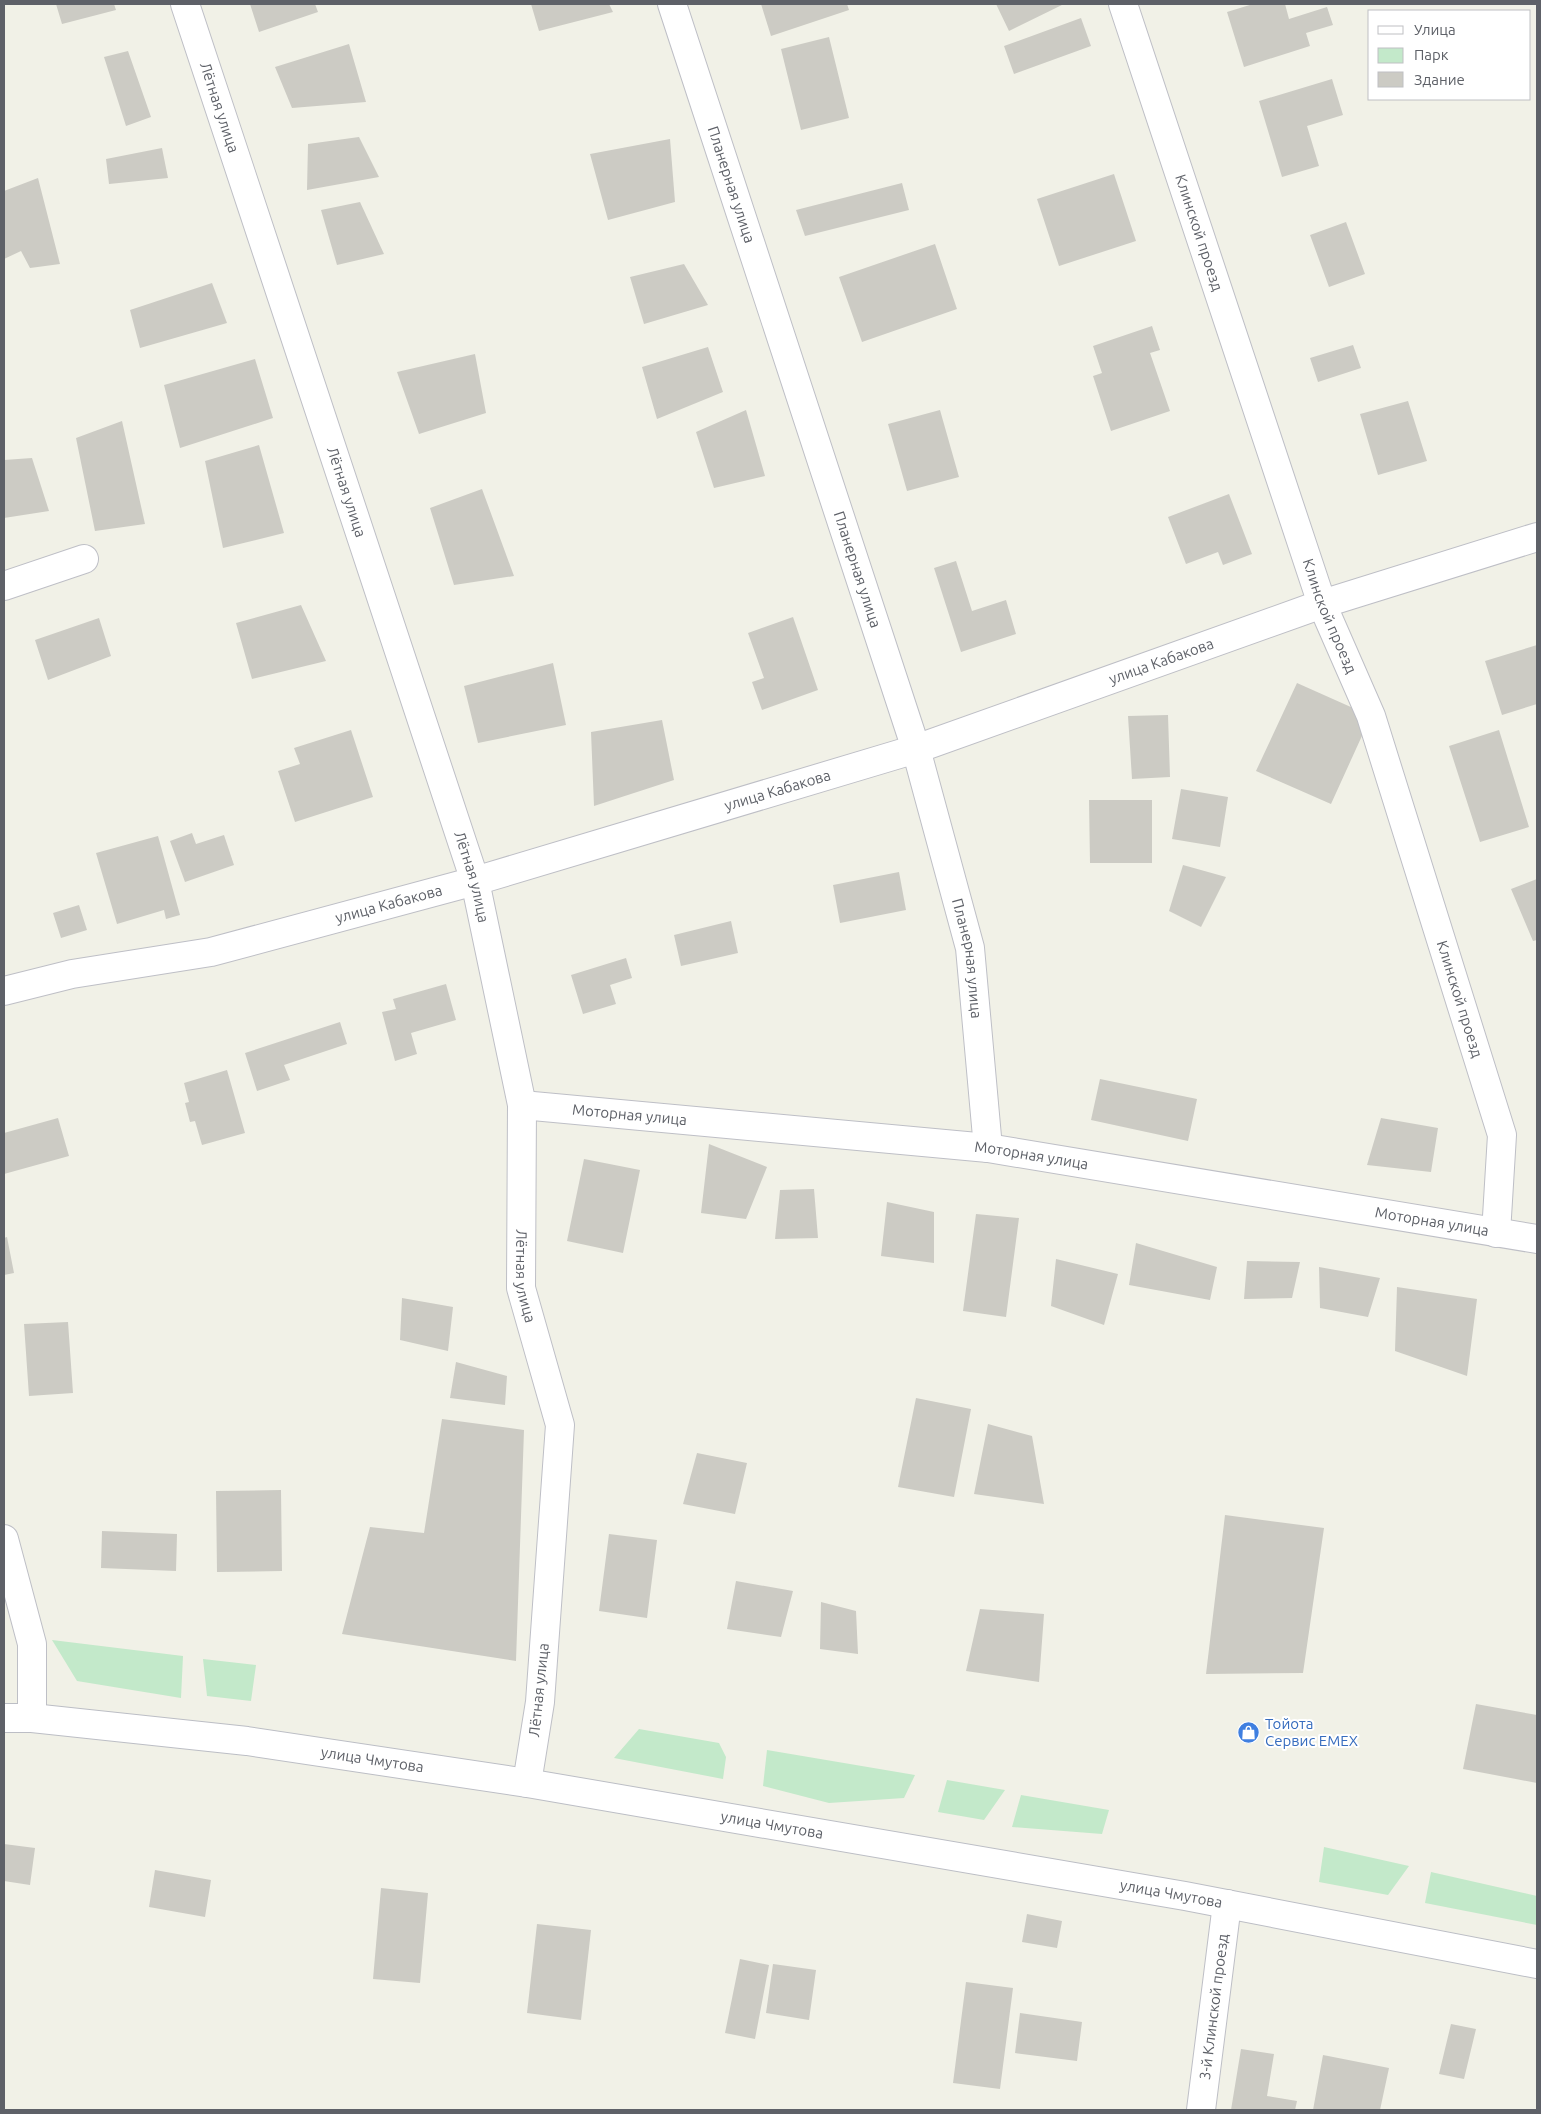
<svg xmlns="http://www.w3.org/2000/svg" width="1541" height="2114" font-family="Ubuntu,sans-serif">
<rect width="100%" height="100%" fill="#f1f1e7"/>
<path fill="#c3e9ca" d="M 52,1640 L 183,1656 L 181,1698 L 77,1681 Z
M 203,1659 L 256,1665 L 251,1701 L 207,1696 Z
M 639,1729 L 719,1743 L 726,1757 L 723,1779 L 614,1758 Z
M 767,1750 L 915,1775 L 904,1798 L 829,1803 L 763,1786 Z
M 947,1780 L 1005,1790 L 984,1820 L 938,1812 Z
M 1021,1795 L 1109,1810 L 1102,1834 L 1012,1827 Z
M 1324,1847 L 1409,1866 L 1388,1895 L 1319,1882 Z
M 1431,1872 L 1537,1896 L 1537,1925 L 1425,1903 Z"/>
<path fill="#cccbc4" d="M 56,4 L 114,4 L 116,10 L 62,24 Z
M 250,4 L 315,4 L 318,12 L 259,32 Z
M 531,4 L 609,4 L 613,12 L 539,31 Z
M 761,4 L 847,4 L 849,10 L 771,36 Z
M 996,4 L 1064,4 L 1009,31 Z
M 1253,4 L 1285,4 L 1289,19 L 1327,7 L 1333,25 L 1306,33 L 1310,46 L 1244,67 L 1227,12 Z
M 1081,18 L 1091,46 L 1014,74 L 1004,46 Z
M 829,37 L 849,118 L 801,130 L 781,49 Z
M 349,44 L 366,102 L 292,108 L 275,67 Z
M 128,51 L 151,117 L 126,126 L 104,57 Z
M 1332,79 L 1343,115 L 1307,126 L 1319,166 L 1282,177 L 1259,101 Z
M 359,137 L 379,177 L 307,190 L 308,144 Z
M 670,139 L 675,202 L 608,220 L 590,154 Z
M 162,148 L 168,178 L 109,184 L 106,159 Z
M 1114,174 L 1136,241 L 1059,266 L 1037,199 Z
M 38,178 L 60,264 L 30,268 L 21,251 L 4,259 L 4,191 Z
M 902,183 L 909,210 L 805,236 L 796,210 Z
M 360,202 L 384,254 L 337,265 L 321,210 Z
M 1346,222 L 1365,274 L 1329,287 L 1310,235 Z
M 935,244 L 957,309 L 862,342 L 839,277 Z
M 684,264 L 708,305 L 644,324 L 630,277 Z
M 212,283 L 227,323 L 140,348 L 130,310 Z
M 1152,326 L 1160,350 L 1150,353 L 1170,411 L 1111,431 L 1093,376 L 1102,373 L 1093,346 Z
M 1353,345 L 1361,368 L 1318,382 L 1310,358 Z
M 708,347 L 723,392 L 657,419 L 642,367 Z
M 475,354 L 486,413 L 419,434 L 397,372 Z
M 255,359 L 273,418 L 180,448 L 164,385 Z
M 1408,401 L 1427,461 L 1378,475 L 1360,414 Z
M 746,410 L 765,476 L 714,488 L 696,432 Z
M 940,410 L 959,477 L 907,491 L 888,424 Z
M 122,421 L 145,524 L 95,531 L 76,438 Z
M 259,445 L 284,533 L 223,548 L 205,461 Z
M 32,458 L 49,511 L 4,518 L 4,460 Z
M 482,489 L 514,576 L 454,585 L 430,508 Z
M 1229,494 L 1252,554 L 1223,565 L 1218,552 L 1186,564 L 1168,517 Z
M 956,561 L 972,611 L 1006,600 L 1016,634 L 961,652 L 934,568 Z
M 301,605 L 326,661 L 252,679 L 236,623 Z
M 793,617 L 818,690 L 762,710 L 752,682 L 764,678 L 748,633 Z
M 99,618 L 111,656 L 48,680 L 35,640 Z
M 1537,645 L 1537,704 L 1502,715 L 1485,661 Z
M 553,663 L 566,725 L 478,743 L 464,686 Z
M 1297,683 L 1371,716 L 1331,804 L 1256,771 Z
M 1168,715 L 1170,777 L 1132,779 L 1128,716 Z
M 662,720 L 674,780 L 594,806 L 591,732 Z
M 351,730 L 373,797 L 295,822 L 278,771 L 300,764 L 294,748 Z
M 1499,730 L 1529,827 L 1480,842 L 1449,746 Z
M 1181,789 L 1228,797 L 1220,847 L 1172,839 Z
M 1089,800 L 1152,800 L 1152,863 L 1090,863 Z
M 192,833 L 196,844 L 224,835 L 234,865 L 185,882 L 170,841 Z
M 158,836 L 180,915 L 166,919 L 164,910 L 117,924 L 96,853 Z
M 1183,865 L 1226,877 L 1201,927 L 1169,911 Z
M 899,872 L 906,910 L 840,923 L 833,885 Z
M 1537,879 L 1537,940 L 1533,941 L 1511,889 Z
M 79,905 L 87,930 L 61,938 L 53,913 Z
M 731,921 L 738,953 L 681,966 L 674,935 Z
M 626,958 L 632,978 L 610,985 L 616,1004 L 583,1014 L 571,975 Z
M 446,984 L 456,1020 L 411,1033 L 417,1054 L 395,1061 L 382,1012 L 396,1009 L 393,999 Z
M 340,1022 L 347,1044 L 284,1065 L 290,1080 L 257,1091 L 245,1053 Z
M 227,1070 L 245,1133 L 202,1145 L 195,1121 L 190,1122 L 185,1103 L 189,1102 L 184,1083 Z
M 1100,1079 L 1197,1099 L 1188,1141 L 1091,1120 Z
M 58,1118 L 69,1156 L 4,1174 L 4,1133 Z
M 1381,1118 L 1438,1128 L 1431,1172 L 1367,1165 Z
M 709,1144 L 767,1167 L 746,1219 L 701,1213 Z
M 584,1159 L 640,1170 L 623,1253 L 567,1241 Z
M 814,1189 L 818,1238 L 775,1239 L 780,1190 Z
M 887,1202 L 934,1212 L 934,1263 L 881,1256 Z
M 976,1214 L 1019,1218 L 1006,1317 L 963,1311 Z
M 7,1237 L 14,1273 L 4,1275 L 4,1238 Z
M 1136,1243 L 1217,1267 L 1210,1300 L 1129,1285 Z
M 1056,1259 L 1118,1274 L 1104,1325 L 1051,1306 Z
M 1247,1261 L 1300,1262 L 1292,1298 L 1244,1299 Z
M 1319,1267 L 1380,1278 L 1368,1317 L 1320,1308 Z
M 1397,1287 L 1477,1299 L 1467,1376 L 1395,1351 Z
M 402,1298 L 453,1307 L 448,1351 L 400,1340 Z
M 68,1322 L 73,1393 L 29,1396 L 24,1324 Z
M 456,1362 L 507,1376 L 505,1405 L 450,1398 Z
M 916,1398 L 971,1409 L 954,1497 L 898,1487 Z
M 442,1419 L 524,1430 L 516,1661 L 342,1634 L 370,1527 L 424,1533 Z
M 988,1424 L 1032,1436 L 1044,1504 L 974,1494 Z
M 697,1453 L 747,1463 L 735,1514 L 683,1504 Z
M 281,1490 L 282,1571 L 217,1572 L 216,1491 Z
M 1225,1515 L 1324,1528 L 1303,1673 L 1206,1674 Z
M 102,1531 L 177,1534 L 176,1571 L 101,1568 Z
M 609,1534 L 657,1540 L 647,1618 L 599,1611 Z
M 736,1581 L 793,1591 L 781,1637 L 727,1629 Z
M 821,1602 L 856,1611 L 858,1654 L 820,1649 Z
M 980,1609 L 1044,1614 L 1039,1682 L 966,1671 Z
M 1476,1704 L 1537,1715 L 1537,1783 L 1463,1769 Z
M 4,1844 L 35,1848 L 30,1885 L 4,1881 Z
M 155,1870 L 211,1880 L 205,1917 L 149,1907 Z
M 381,1888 L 428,1893 L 420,1983 L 373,1979 Z
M 1027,1914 L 1062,1921 L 1057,1948 L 1022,1942 Z
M 537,1924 L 591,1930 L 581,2020 L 527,2013 Z
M 740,1959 L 769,1965 L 755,2039 L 725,2033 Z
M 773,1964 L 816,1970 L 809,2020 L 766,2013 Z
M 966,1982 L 1013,1988 L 1000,2089 L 953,2083 Z
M 1020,2013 L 1082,2022 L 1077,2061 L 1015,2053 Z
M 1451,2024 L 1476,2029 L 1464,2079 L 1439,2074 Z
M 1241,2049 L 1274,2054 L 1267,2096 L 1297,2101 L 1295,2110 L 1231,2110 Z
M 1323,2055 L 1389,2068 L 1380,2110 L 1313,2110 Z"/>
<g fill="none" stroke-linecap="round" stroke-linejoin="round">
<defs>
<g id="street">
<path id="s1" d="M 185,4 L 475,881 L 522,1105 L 521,1288 L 560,1425 L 540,1702 L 527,1783"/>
<path id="s2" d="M 672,4 L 916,749 L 970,948 L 988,1148"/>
<path id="s3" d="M 1123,4 L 1322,604 L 1371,716 L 1502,1135 L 1496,1233"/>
<path d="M 4,586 L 84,559"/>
<path id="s4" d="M 4,991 L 72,974 L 211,952 L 475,881 L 916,749 L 1322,604 L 1537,537"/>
<path id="s5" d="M 522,1105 L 988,1148 L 1537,1239"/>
<path d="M 4,1539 L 32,1644 L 32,1718"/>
<path id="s6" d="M 1201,2110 L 1227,1904"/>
</g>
<g id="secondary">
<path id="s7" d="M 4,1718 L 32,1718 L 247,1741 L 527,1783 L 1185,1896 L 1537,1964"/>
</g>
</defs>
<use href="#street" stroke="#bebfc6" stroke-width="30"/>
<use href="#secondary" stroke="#bcbec5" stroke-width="30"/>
<use href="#street" stroke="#fff" stroke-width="28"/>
<use href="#secondary" stroke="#fff" stroke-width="28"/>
</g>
<defs>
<symbol id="shop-disc" viewBox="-11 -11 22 22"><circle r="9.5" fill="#3f7fe0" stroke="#fff"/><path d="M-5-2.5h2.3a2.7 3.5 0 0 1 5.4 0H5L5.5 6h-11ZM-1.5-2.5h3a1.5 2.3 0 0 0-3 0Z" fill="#fff"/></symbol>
</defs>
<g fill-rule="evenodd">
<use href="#shop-disc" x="1236" y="1720" width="25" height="25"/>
</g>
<g text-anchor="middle" stroke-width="4" stroke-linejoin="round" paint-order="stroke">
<g font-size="15" fill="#5e6168" stroke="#fff">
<text dy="5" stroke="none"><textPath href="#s1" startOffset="109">Лётная улица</textPath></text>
<text dy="5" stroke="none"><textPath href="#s2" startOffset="190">Планерная улица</textPath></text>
<text dy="5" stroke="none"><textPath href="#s3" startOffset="241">Клинской проезд</textPath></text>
<text dy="5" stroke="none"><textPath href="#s1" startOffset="514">Лётная улица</textPath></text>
<text dy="5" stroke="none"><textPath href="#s2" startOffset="595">Планерная улица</textPath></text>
<text dy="5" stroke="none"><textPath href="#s3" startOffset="646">Клинской проезд</textPath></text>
<text dy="5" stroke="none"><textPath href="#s4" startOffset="1205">улица Кабакова</textPath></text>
<text dy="5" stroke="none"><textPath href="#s4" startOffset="800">улица Кабакова</textPath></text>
<text dy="5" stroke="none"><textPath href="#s1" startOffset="919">Лётная улица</textPath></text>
<text dy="5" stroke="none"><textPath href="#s4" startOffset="395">улица Кабакова</textPath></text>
<text dy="5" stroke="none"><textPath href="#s2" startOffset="1000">Планерная улица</textPath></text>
<text dy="5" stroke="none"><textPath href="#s3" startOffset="1051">Клинской проезд</textPath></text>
<text dy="5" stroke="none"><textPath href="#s5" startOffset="108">Моторная улица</textPath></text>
<text dy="5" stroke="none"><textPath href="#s5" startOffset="512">Моторная улица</textPath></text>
<text dy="5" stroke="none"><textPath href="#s5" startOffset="918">Моторная улица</textPath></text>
<text dy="5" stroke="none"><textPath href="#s1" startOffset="1324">Лётная улица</textPath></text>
<text transform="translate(539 1690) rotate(-84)" y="5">Лётная улица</text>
<text dy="5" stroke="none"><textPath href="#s7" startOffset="371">улица Чмутова</textPath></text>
<text dy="5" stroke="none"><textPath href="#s7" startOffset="776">улица Чмутова</textPath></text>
<text dy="5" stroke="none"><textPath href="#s7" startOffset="1181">улица Чмутова</textPath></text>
<text dy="5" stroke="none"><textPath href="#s6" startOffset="104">3-й Клинской проезд</textPath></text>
</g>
<g font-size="15" fill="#366cbe" stroke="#fff" text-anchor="start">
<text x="1265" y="1729">Тойота<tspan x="1265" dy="17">Сервис EMEX</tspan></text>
</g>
</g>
<rect width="1541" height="2114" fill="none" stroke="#5e6168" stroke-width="10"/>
<rect x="1368" y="10" width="162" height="90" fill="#ffffff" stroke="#bfc0c3"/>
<rect x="1378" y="26" width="25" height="8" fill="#ffffff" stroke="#bfc0c3"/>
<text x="1414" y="35" font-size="15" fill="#5e6168">Улица</text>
<rect x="1378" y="48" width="25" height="15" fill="#c3e9ca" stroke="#bfc0c3"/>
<text x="1414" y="60" font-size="15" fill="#5e6168">Парк</text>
<rect x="1378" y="72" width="25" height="15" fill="#cccbc4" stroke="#bfc0c3"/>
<text x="1414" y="85" font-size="15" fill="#5e6168">Здание</text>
</svg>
